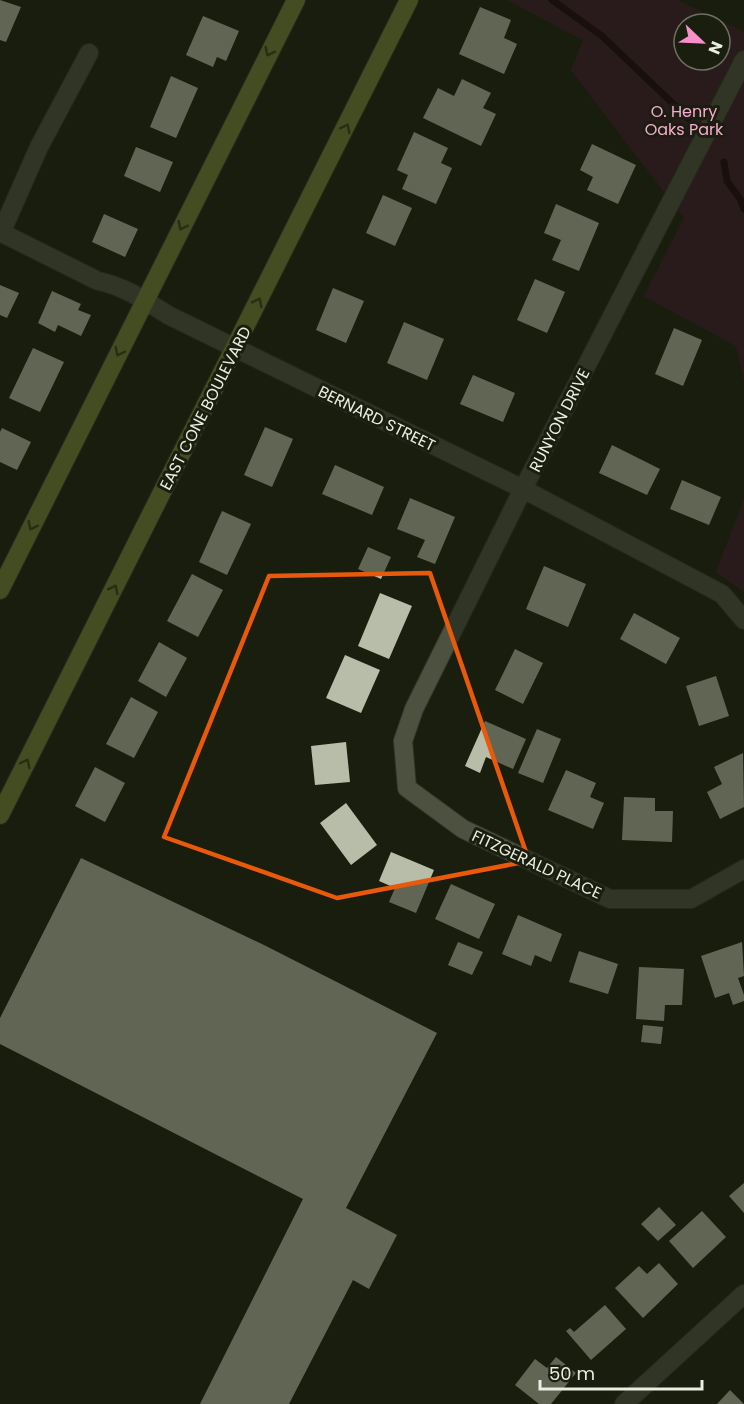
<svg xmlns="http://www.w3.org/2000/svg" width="744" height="1404" font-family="Poppins,sans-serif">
<rect width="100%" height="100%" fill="#1a1e0e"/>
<path fill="#3d1a2e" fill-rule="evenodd" d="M 507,0 L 677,0 L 744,32 L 744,381 L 736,346 L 644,296 L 684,218 L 571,70 L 583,40 ZM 684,24 L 720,24 L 720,60 L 684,60 Z
M 744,499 L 744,592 L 716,572 Z"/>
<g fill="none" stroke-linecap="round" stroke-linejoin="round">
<path stroke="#19000d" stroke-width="7" d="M 552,0 L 602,36 L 688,118
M 724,162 L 727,181 L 740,199 L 744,209"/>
</g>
<path fill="#b8bda9" d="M 0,0 L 21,7 L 6,42 L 0,40 Z
M 480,7 L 511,20 L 504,38 L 517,44 L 504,74 L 459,54 Z
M 203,16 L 239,31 L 226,61 L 217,57 L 213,67 L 186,55 Z
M 171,76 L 198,88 L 176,138 L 150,127 Z
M 462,79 L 491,93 L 483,108 L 496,114 L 481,146 L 423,118 L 438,88 L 454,96 Z
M 414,132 L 448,148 L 441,163 L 452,168 L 436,204 L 402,189 L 408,175 L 397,170 Z
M 592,144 L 636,165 L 618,204 L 587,190 L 593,177 L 580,170 Z
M 136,147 L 173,162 L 160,192 L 124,176 Z
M 383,195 L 412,208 L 395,246 L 366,233 Z
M 556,204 L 599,223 L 579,271 L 552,260 L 561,240 L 544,233 Z
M 104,214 L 138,229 L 125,257 L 92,242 Z
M 535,279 L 565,292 L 547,333 L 517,320 Z
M 0,285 L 19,293 L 7,318 L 0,315 Z
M 333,288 L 364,301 L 346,343 L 316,330 Z
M 52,291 L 81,304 L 78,310 L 91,315 L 81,336 L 58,325 L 55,332 L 38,323 Z
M 404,322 L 444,339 L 427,380 L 387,363 Z
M 674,328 L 702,340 L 683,386 L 655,374 Z
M 33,348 L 64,362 L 40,412 L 9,398 Z
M 473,375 L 515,393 L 503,422 L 460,404 Z
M 265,427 L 293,439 L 272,487 L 244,475 Z
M 2,428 L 31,442 L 17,470 L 0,462 L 0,432 Z
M 612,445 L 660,469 L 647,495 L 599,473 Z
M 335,465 L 384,487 L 372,515 L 322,494 Z
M 682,480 L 721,497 L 709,525 L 670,509 Z
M 410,498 L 455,517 L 435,564 L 417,557 L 425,540 L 397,529 Z
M 222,511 L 251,524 L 227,575 L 199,562 Z
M 368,547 L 391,557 L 381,579 L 358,569 Z
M 544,566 L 586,584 L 568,627 L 526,609 Z
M 192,574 L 223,590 L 198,637 L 167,621 Z
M 380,593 L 412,606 L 389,659 L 358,646 Z
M 634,613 L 680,638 L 666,664 L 620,639 Z
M 159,642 L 187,658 L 166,697 L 138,681 Z
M 515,649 L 543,663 L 523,704 L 495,690 Z
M 345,655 L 380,670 L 361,713 L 326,698 Z
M 716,676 L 729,716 L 699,726 L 686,686 Z
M 131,697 L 158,712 L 134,758 L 106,744 Z
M 485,721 L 526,739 L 513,769 L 486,757 L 480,773 L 465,766 Z
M 537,729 L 561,739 L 543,783 L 518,773 Z
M 346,742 L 350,782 L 315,785 L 311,746 Z
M 743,753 L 744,807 L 720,819 L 707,792 L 722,784 L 714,767 Z
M 95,767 L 125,783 L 105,822 L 75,806 Z
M 566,770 L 596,783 L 590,797 L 604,803 L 593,829 L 548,810 Z
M 624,797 L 655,798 L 655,811 L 673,811 L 672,842 L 622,840 Z
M 346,803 L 377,845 L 351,865 L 320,823 Z
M 391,852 L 434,870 L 416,913 L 389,902 L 395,888 L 379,881 Z
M 81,858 L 264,945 L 437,1033 L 346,1208 L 397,1235 L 369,1289 L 353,1280 L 289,1404 L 200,1404 L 303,1199 L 0,1044 L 0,1018 Z
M 451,884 L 495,904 L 479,939 L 435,919 Z
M 518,915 L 562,934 L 551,962 L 535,955 L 531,966 L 502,954 Z
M 458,942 L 483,952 L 472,975 L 448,965 Z
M 742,942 L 744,976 L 738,978 L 744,995 L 744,1001 L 733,1005 L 729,993 L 715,998 L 701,956 Z
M 579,951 L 618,964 L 608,994 L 569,982 Z
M 639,967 L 684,969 L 682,1005 L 665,1005 L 664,1021 L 636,1019 Z
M 643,1025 L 663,1027 L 661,1044 L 641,1042 Z
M 744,1183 L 744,1213 L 729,1196 Z
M 659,1207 L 676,1225 L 658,1241 L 641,1224 Z
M 702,1211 L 726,1237 L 693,1268 L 669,1241 Z
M 659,1263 L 678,1284 L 643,1318 L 615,1288 L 639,1266 L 647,1274 Z
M 605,1305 L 626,1329 L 591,1360 L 566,1331 L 570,1328 L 574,1332 Z
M 556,1357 L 576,1373 L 551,1404 L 539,1404 L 515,1385 L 535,1359 L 547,1368 Z
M 730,1390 L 744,1404 L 717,1404 Z"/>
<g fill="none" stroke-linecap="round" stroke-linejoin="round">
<defs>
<path id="minor" d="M 744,60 L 523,489 L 414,709 L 403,741 L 407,788 L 463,829 L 610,899 L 691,899 L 744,869
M 0,232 L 98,281 C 124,286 146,301 168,315 L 523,489 L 722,594 L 744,620
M 1,233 L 39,147 L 89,53
M 624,1404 L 744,1294"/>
<path id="major" d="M 0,590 L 296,0
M 0,815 L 409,0"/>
</defs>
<use href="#minor" stroke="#34362d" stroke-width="20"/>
<use href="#major" stroke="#34362d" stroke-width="20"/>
<use href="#minor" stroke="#4d5240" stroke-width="18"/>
<use href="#major" stroke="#798739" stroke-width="18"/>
</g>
<defs><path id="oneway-chevron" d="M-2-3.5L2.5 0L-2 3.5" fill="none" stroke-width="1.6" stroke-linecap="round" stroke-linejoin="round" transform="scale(1.5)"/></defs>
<g stroke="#3b431d">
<use href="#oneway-chevron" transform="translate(269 52) rotate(117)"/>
<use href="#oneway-chevron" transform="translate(346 128) rotate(-63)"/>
<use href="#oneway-chevron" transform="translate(182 226) rotate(117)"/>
<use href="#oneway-chevron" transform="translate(258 302) rotate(-63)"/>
<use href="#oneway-chevron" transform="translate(119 352) rotate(117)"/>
<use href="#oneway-chevron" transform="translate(32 526) rotate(117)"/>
<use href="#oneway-chevron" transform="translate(114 589) rotate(-63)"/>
<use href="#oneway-chevron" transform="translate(26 763) rotate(-63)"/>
</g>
<path d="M0 0H744V1404H0ZM 430,573 L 529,861 L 337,898 L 164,837 L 269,576 Z" fill="#1a1e0e" fill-opacity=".55" fill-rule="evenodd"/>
<path fill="none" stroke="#e8590c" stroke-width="4.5" stroke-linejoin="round" d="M 430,573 L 529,861 L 337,898 L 164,837 L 269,576 Z"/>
<g text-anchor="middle" stroke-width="6" stroke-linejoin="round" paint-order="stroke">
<g font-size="16" fill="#f9aad4" stroke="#1a1e0e">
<text x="684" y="117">O. Henry<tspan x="684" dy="18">Oaks Park</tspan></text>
</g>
<g font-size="16" fill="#eaede2" stroke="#1a1e0e">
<text transform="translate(205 408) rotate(-63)" y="6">EAST CONE BOULEVARD</text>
<text transform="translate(377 418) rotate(26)" y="6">BERNARD STREET</text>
<text transform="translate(559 420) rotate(-63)" y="6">RUNYON DRIVE</text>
<text transform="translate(537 864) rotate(25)" y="6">FITZGERALD PLACE</text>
</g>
</g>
<g transform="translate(702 42) rotate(113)"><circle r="28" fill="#1a1e0e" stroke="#6d7163" stroke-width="1.5"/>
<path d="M0-4.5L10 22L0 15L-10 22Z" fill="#f98fca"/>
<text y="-9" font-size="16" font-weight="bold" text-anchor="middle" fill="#eaede2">N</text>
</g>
<path d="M540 1380v9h162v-9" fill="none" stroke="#eaede2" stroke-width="3"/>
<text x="549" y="1380" font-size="18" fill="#eaede2" stroke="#1a1e0e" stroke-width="4.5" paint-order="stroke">50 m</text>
</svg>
